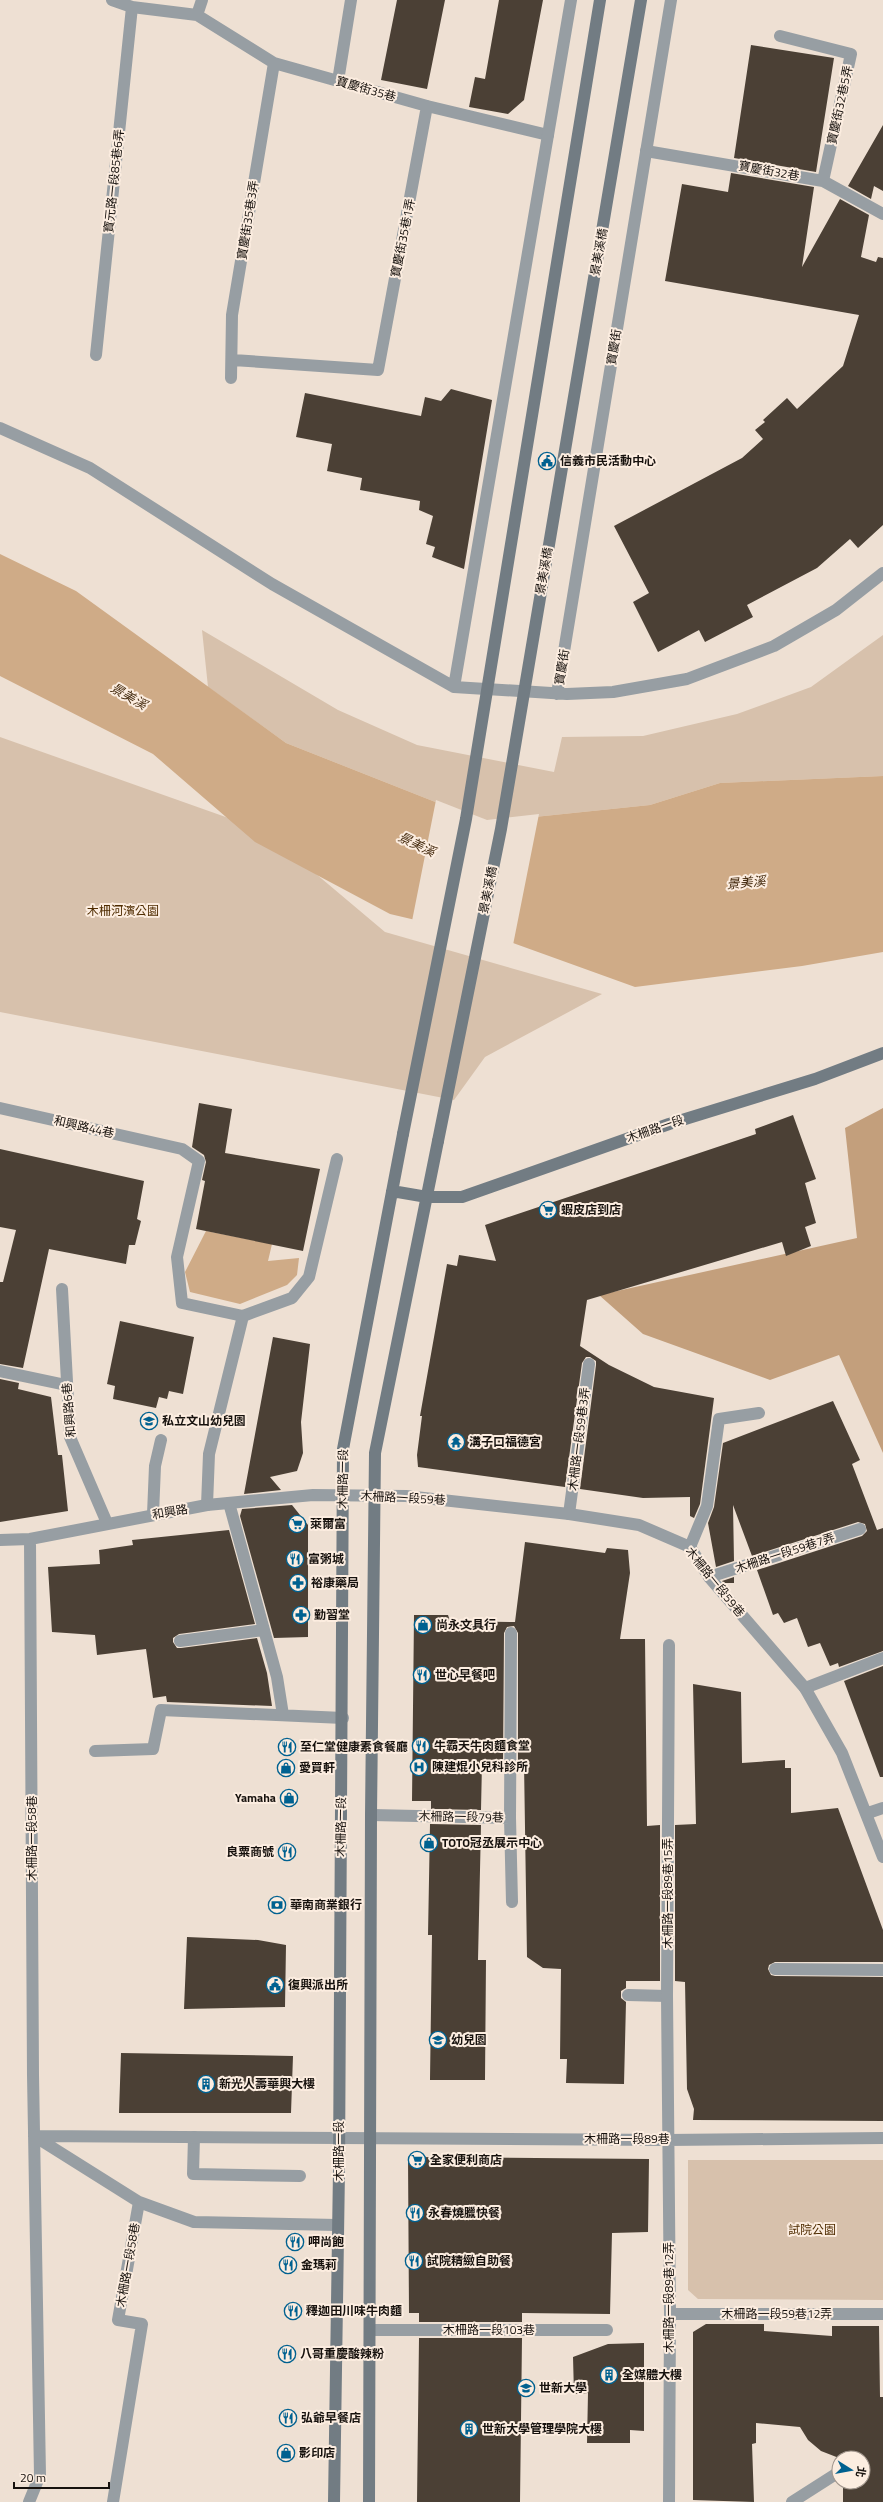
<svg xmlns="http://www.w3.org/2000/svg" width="883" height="2502" font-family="'Titillium Web','Noto Sans TC',sans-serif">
<rect width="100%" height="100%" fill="#eee0d3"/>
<path fill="#d7c1ac" d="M 202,630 L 338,710 L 417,745 L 554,772 L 562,737 L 643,736 L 737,714 L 811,687 L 883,635 L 883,776 L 720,783 L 650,805 L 486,822 L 286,743 L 208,687 Z
M 0,737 L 265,831 L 385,932 L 602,994 L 485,1057 L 454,1100 L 0,1012 Z
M 688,2160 L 883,2160 L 883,2300 L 698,2299 L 688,2290 Z"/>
<path fill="#c39f7c" d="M 883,1108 L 883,1453 L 839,1355 L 770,1380 L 643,1334 L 599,1295 L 857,1238 L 845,1128 Z"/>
<path fill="#cfab87" d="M 0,554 L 76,591 L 286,743 L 486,822 L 650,805 L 720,783 L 883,776 L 883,952 L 802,966 L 635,987 L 513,943 L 390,914 L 255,842 L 153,754 L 0,676 Z
M 206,1231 L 272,1244 L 268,1261 L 299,1258 L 297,1275 L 287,1285 L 240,1304 L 190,1292 L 185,1272 Z"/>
<path fill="#eee0d3" d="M 436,800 L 487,820 L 539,814 L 513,945 L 412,921 Z"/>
<path fill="#4b4035" d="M 397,0 L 445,0 L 427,89 L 381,80 Z
M 499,0 L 543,0 L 524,100 L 508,114 L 469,107 L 475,77 L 485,79 Z
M 751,45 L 834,58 L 816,172 L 734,158 Z
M 883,125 L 883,191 L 874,186 L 871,199 L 848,186 Z
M 731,173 L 814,187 L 802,267 L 840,199 L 869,215 L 861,257 L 876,262 L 878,257 L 883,258 L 883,525 L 858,548 L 850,539 L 817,568 L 747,605 L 753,617 L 705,642 L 699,630 L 658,652 L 633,602 L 649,593 L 614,526 L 742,458 L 763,439 L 755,430 L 765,422 L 763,420 L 787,398 L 797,409 L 843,366 L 859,315 L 665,281 L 682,184 L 728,192 Z
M 451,389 L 492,400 L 464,569 L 432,557 L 435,547 L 426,544 L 433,516 L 419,510 L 420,501 L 360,490 L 362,478 L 327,471 L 332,444 L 296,437 L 305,393 L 421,416 L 425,397 L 441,401 Z
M 199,1103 L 232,1109 L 225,1153 L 320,1169 L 303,1251 L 196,1229 L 205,1181 L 202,1180 L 206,1162 L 204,1155 L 192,1147 Z
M 793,1115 L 816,1179 L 805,1183 L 816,1223 L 805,1227 L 811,1246 L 786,1256 L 782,1242 L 587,1300 L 580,1346 L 609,1365 L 654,1387 L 714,1398 L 700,1504 L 694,1518 L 690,1516 L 690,1497 L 643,1498 L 580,1489 L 596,1365 L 596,1361 L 590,1357 L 586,1357 L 582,1363 L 565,1487 L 418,1467 L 417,1455 L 422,1416 L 420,1416 L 447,1264 L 457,1266 L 459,1255 L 496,1261 L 485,1225 L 756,1134 L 755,1129 Z
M 0,1149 L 144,1181 L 137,1219 L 141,1221 L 135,1245 L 129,1245 L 126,1264 L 49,1249 L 23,1368 L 0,1364 L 0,1282 L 3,1282 L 16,1230 L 0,1227 Z
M 120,1321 L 194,1337 L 183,1394 L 169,1391 L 167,1399 L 159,1397 L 156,1408 L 113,1399 L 115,1386 L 107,1384 Z
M 273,1337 L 310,1344 L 301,1422 L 303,1453 L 297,1471 L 270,1477 L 281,1490 L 244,1494 Z
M 0,1379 L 19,1383 L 18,1389 L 51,1397 L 58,1455 L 62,1455 L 68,1511 L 0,1522 Z
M 833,1401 L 860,1460 L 852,1464 L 877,1530 L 883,1528 L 883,1651 L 839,1667 L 838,1663 L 830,1666 L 820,1643 L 808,1647 L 797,1618 L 784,1623 L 778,1613 L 773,1615 L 757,1570 L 862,1536 L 867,1531 L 865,1524 L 858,1522 L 752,1556 L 733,1505 L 734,1561 L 716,1567 L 708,1523 L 714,1507 L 723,1443 Z
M 292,1505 L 308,1525 L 308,1637 L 274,1638 L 240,1516 L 242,1509 Z
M 229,1530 L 255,1624 L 179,1634 L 173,1638 L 173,1642 L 177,1648 L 181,1648 L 257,1638 L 267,1673 L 272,1706 L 167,1702 L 166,1696 L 153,1698 L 146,1649 L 97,1655 L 95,1635 L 52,1632 L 48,1567 L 100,1564 L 99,1550 L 133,1545 L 132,1540 Z
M 525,1542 L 605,1553 L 607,1548 L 628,1550 L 630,1573 L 620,1639 L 645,1639 L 647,1826 L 660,1825 L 660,1981 L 626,1981 L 626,1988 L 621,1991 L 621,1998 L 626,2002 L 624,2084 L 566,2083 L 567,2059 L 560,2059 L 561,1969 L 543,1968 L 527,1957 L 524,1763 L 518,1763 L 518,1633 L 514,1626 L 507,1627 L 504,1633 L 503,1763 L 482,1763 L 481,1810 L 431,1809 L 431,1801 L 412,1801 L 414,1615 L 448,1615 L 450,1621 L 515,1622 Z
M 734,1577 L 734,1583 L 724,1583 L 722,1581 Z
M 883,1666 L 883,1777 L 880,1777 L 844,1681 Z
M 693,1684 L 741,1692 L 742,1763 L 785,1760 L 785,1768 L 791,1768 L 791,1813 L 838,1808 L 883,1930 L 883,1962 L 775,1962 L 769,1965 L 768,1969 L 771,1975 L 775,1976 L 883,1977 L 883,2121 L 693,2120 L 694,2109 L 687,2089 L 685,1982 L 675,1981 L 675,1825 L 696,1824 Z
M 430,1824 L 481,1825 L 478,1960 L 486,1960 L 485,2080 L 430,2080 L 432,1935 L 428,1935 Z
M 187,1937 L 258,1940 L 286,1945 L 285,2007 L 184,2009 Z
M 121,2053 L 293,2056 L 291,2113 L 119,2113 Z
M 408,2157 L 649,2159 L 648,2232 L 612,2233 L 610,2314 L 522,2313 L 522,2322 L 419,2322 L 419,2313 L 409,2313 Z
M 706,2324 L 764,2324 L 764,2331 L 832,2336 L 832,2326 L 879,2326 L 880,2397 L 883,2397 L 883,2502 L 843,2502 L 843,2482 L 863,2482 L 863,2458 L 839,2458 L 821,2451 L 808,2440 L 800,2427 L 756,2423 L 756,2443 L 752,2444 L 754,2502 L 693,2500 L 693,2332 Z
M 419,2338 L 522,2338 L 520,2502 L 417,2502 Z
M 644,2343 L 644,2431 L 630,2430 L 630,2443 L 587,2443 L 588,2393 L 574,2394 L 573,2357 L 608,2344 Z"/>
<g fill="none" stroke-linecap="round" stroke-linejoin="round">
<path stroke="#979ea3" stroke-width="12" d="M 112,0 L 132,7 L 197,15 L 274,63 L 427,106 L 548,135
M 197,15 L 202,0
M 780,36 L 851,54 L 823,181
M 338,81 L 351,0
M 646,151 L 823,181 L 883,214
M 96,355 L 132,7
M 233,360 L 378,370 L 427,106
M 231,378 L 232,315 L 274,63
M 0,1108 L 182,1149 L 199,1161 L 177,1257 L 182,1303 L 243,1316 L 292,1298 L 309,1277 L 337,1159
M 229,1503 L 277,1677 L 283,1715
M 207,1505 L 209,1454 L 243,1316
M 153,1514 L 155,1466 L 161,1440
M 569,1514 L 589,1364
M 690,1547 L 707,1506 L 719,1419 L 759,1413
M 709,1577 L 860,1529
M 180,1641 L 264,1630
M 805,1688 L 883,1658
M 95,1751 L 153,1749 L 161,1710 L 343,1718
M 371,1815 L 510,1818 L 511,1633
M 510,1818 L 512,1902
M 775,1969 L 883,1970
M 628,1995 L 667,1996
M 194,2137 L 193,2174 L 300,2176"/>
<path stroke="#979ea3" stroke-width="12" d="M 0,428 L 90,468 L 272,584 L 454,687 L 567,694 L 613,692 L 687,679 L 774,646 L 836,610 L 883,573
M 454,687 L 571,0
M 557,694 L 671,0
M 62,1289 L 70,1437 L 107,1523
M 0,1371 L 66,1385
M 0,1540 L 30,1539 L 207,1505 L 313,1495 L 406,1496 L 569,1514 L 639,1525 L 690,1547 L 709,1577 L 805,1688 L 842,1753 L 883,1857
M 868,1813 L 883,1808
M 34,2136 L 668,2140 L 883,2138
M 34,2136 L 139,2202 L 118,2320 L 142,2324 L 113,2502
M 139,2202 L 194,2222 L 337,2225
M 670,2314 L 883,2314
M 370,2330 L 607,2330
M 29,2502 L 40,2475 L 33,2075 L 30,1539
M 669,2502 L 670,2314 L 667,1996 L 669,1645
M 792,2502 L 839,2472"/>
<path stroke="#727c83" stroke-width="12" d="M 392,1191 L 427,1197 L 462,1197 L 669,1124 L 815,1079 L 883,1053
M 334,2502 L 339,2170 L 343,1449 L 403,1134
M 369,2502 L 371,1815 L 375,1453 L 438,1141"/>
<path stroke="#727c83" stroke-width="12" d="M 403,1134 L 466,819 L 600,0
M 438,1141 L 501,829 L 641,0"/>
</g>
<defs>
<symbol id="civic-ring" viewBox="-11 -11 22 22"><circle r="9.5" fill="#fcede0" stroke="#006190" stroke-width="1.5"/><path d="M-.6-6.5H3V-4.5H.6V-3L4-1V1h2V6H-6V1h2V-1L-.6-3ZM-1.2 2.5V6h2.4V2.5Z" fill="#006190"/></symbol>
<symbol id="supermarket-ring" viewBox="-11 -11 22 22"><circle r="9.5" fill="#fcede0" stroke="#006190" stroke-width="1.5"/><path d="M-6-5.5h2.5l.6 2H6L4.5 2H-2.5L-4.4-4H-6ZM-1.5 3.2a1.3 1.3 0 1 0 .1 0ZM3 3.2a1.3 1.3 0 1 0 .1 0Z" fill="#006190"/></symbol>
<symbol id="school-ring" viewBox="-11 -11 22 22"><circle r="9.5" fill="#fcede0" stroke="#006190" stroke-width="1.5"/><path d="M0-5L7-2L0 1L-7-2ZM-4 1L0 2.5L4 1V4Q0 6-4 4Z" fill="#006190"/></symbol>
<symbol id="temple-ring" viewBox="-11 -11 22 22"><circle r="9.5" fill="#fcede0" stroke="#006190" stroke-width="1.5"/><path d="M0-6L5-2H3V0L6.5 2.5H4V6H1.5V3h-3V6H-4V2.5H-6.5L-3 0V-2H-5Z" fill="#006190"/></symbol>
<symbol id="restaurant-ring" viewBox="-11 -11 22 22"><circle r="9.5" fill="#fcede0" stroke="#006190" stroke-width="1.5"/><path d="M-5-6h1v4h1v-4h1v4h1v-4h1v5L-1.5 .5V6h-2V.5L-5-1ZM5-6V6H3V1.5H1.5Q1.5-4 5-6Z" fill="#006190"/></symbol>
<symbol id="pharmacy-ring" viewBox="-11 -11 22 22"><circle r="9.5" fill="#fcede0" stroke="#006190" stroke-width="1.5"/><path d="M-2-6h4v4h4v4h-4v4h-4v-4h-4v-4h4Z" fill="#006190"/></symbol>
<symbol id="shop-ring" viewBox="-11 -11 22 22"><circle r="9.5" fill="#fcede0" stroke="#006190" stroke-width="1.5"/><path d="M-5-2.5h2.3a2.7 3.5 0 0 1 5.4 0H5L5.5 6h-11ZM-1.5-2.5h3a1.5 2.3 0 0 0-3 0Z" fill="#006190"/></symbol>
<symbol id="hospital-ring" viewBox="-11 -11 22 22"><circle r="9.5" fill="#fcede0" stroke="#006190" stroke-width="1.5"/><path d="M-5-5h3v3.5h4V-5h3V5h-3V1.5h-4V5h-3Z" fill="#006190"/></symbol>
<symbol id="bank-ring" viewBox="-11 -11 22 22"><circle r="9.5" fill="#fcede0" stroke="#006190" stroke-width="1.5"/><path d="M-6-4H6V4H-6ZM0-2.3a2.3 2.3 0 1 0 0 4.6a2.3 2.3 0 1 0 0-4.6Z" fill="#006190"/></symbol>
<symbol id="building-ring" viewBox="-11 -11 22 22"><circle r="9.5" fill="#fcede0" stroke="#006190" stroke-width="1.5"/><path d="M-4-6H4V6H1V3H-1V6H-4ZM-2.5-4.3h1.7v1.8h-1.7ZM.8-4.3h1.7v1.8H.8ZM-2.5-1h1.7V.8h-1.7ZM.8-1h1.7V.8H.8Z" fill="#006190"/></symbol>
<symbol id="university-ring" viewBox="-11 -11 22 22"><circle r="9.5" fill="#fcede0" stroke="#006190" stroke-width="1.5"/><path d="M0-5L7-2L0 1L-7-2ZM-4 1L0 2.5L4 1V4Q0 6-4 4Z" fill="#006190"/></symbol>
</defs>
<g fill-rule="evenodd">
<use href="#civic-ring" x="537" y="451" width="20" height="20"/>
<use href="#supermarket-ring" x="538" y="1200" width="20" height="20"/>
<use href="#school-ring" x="139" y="1411" width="20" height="20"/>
<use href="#temple-ring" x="446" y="1432" width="20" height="20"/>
<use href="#supermarket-ring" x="287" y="1514" width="20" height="20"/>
<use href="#restaurant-ring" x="285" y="1549" width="20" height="20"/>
<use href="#pharmacy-ring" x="288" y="1573" width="20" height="20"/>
<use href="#pharmacy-ring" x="291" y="1605" width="20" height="20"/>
<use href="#shop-ring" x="413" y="1615" width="20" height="20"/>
<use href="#restaurant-ring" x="412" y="1665" width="20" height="20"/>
<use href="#restaurant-ring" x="411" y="1736" width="20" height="20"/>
<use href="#restaurant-ring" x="277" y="1737" width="20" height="20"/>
<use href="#hospital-ring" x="409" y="1757" width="20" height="20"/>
<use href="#shop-ring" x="276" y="1758" width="20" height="20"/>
<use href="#shop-ring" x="279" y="1788" width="20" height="20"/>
<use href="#shop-ring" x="419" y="1833" width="20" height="20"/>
<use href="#restaurant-ring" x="277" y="1842" width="20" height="20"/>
<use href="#bank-ring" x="267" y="1895" width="20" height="20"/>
<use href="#civic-ring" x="265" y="1975" width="20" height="20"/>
<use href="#school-ring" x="428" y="2030" width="20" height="20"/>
<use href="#building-ring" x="196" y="2074" width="20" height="20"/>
<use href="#supermarket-ring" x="407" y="2150" width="20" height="20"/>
<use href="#restaurant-ring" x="405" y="2203" width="20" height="20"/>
<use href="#restaurant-ring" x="285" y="2232" width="20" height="20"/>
<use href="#restaurant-ring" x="404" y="2251" width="20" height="20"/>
<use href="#restaurant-ring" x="278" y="2255" width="20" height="20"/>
<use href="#restaurant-ring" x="283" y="2301" width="20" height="20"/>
<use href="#restaurant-ring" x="277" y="2344" width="20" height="20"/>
<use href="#building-ring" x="599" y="2365" width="20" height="20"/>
<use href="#university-ring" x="516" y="2378" width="20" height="20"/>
<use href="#restaurant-ring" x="278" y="2408" width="20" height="20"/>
<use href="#building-ring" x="459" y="2419" width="20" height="20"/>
<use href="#shop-ring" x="276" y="2443" width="20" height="20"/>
</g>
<g text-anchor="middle" stroke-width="4" stroke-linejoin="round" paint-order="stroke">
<g font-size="12" fill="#16110d" stroke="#fcede0">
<text transform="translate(366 89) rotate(16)" y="4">寶慶街35巷</text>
<text transform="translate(840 105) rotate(-78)" y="4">寶慶街32巷5弄</text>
<text transform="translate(769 171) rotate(10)" y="4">寶慶街32巷</text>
<text transform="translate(114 181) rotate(-84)" y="4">寶元路一段85巷6弄</text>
<text transform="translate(248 220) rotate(-81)" y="4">寶慶街35巷3弄</text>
<text transform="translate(403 238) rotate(-79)" y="4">寶慶街35巷1弄</text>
<text transform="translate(599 252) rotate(-80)" y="4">景美溪橋</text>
<text transform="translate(614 347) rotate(-81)" y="4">寶慶街</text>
<text transform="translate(544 571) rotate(-80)" y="4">景美溪橋</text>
<text transform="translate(562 667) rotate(-81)" y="4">寶慶街</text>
<text transform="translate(488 890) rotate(-79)" y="4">景美溪橋</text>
<text transform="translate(84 1127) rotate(13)" y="4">和興路44巷</text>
<text transform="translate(655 1129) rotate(-19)" y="4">木柵路一段</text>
<text transform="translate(69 1410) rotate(-95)" y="4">和興路6巷</text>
<text transform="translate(579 1439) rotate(-83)" y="4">木柵路一段59巷3弄</text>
<text transform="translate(343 1479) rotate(-89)" y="4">木柵路一段</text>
<text transform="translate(403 1498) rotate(3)" y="4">木柵路一段59巷</text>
<text transform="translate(170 1512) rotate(-10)" y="4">和興路</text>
<text transform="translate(785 1553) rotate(-18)" y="4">木柵路一段59巷7弄</text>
<text transform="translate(715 1582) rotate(51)" y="4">木柵路一段59巷</text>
<text transform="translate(461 1817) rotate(1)" y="4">木柵路一段79巷</text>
<text transform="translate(341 1827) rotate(-89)" y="4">木柵路一段</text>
<text transform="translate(32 1838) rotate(-90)" y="4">木柵路一段58巷</text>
<text transform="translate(668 1893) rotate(-90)" y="4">木柵路一段89巷15弄</text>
<text x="627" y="2143">木柵路一段89巷</text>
<text transform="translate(339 2151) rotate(-90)" y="4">木柵路一段</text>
<text transform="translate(128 2265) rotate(-80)" y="4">木柵路一段58巷</text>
<text transform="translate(669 2297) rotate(-90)" y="4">木柵路一段89巷12弄</text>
<text x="777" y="2318">木柵路一段59巷12弄</text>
<text x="489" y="2334">木柵路一段103巷</text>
</g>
<g font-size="12" font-weight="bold" fill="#16110d" stroke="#fcede0" text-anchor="start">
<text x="560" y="465">信義市民活動中心</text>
<text x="561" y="1214">蝦皮店到店</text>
<text x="162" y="1425">私立文山幼兒園</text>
<text x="469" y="1446">溝子口福德宮</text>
<text x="310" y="1528">萊爾富</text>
<text x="308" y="1563">富粥城</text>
<text x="311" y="1587">裕康藥局</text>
<text x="314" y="1619">勤習堂</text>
<text x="436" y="1629">尚永文具行</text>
<text x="435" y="1679">世心早餐吧</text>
<text x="434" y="1750">牛霸天牛肉麵食堂</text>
<text x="300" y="1751">至仁堂健康素食餐廳</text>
<text x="432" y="1771">陳建焜小兒科診所</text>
<text x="299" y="1772">愛買軒</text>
<text x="276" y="1802" text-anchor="end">Yamaha</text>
<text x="442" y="1847">TOTO冠丞展示中心</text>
<text x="274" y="1856" text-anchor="end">良粟商號</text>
<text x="290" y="1909">華南商業銀行</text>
<text x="288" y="1989">復興派出所</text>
<text x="451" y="2044">幼兒園</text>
<text x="219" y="2088">新光人壽華興大樓</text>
<text x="430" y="2164">全家便利商店</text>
<text x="428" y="2217">永春燒臘快餐</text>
<text x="308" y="2246">呷尚飽</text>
<text x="427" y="2265">試院精緻自助餐</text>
<text x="301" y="2269">金瑪莉</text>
<text x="306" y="2315">釋迦田川味牛肉麵</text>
<text x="300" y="2358">八哥重慶酸辣粉</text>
<text x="622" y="2379">全媒體大樓</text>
<text x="539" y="2392">世新大學</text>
<text x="301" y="2422">弘爺早餐店</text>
<text x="482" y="2433">世新大學管理學院大樓</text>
<text x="299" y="2457">影印店</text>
</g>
<g font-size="12" fill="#4f2c00" stroke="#fcede0">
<text x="123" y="915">木柵河濱公園</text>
<text x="812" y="2234">試院公園</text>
</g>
<g font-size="13" font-style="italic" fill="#472d11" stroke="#fcede0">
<text transform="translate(129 696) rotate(30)" y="5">景美溪</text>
<text transform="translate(417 844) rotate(26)" y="5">景美溪</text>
<text transform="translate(746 882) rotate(-5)" y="5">景美溪</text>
</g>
</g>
<g transform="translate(851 2470) rotate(101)"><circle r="19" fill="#fcede0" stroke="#a0958c"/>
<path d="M0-3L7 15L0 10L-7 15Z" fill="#006190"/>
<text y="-6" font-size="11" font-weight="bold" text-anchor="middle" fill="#16110d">北</text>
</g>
<path d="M14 2482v6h95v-6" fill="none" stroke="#16110d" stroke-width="2"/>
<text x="20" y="2482" font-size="12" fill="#16110d" stroke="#fcede0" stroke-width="3" paint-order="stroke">20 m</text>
</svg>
